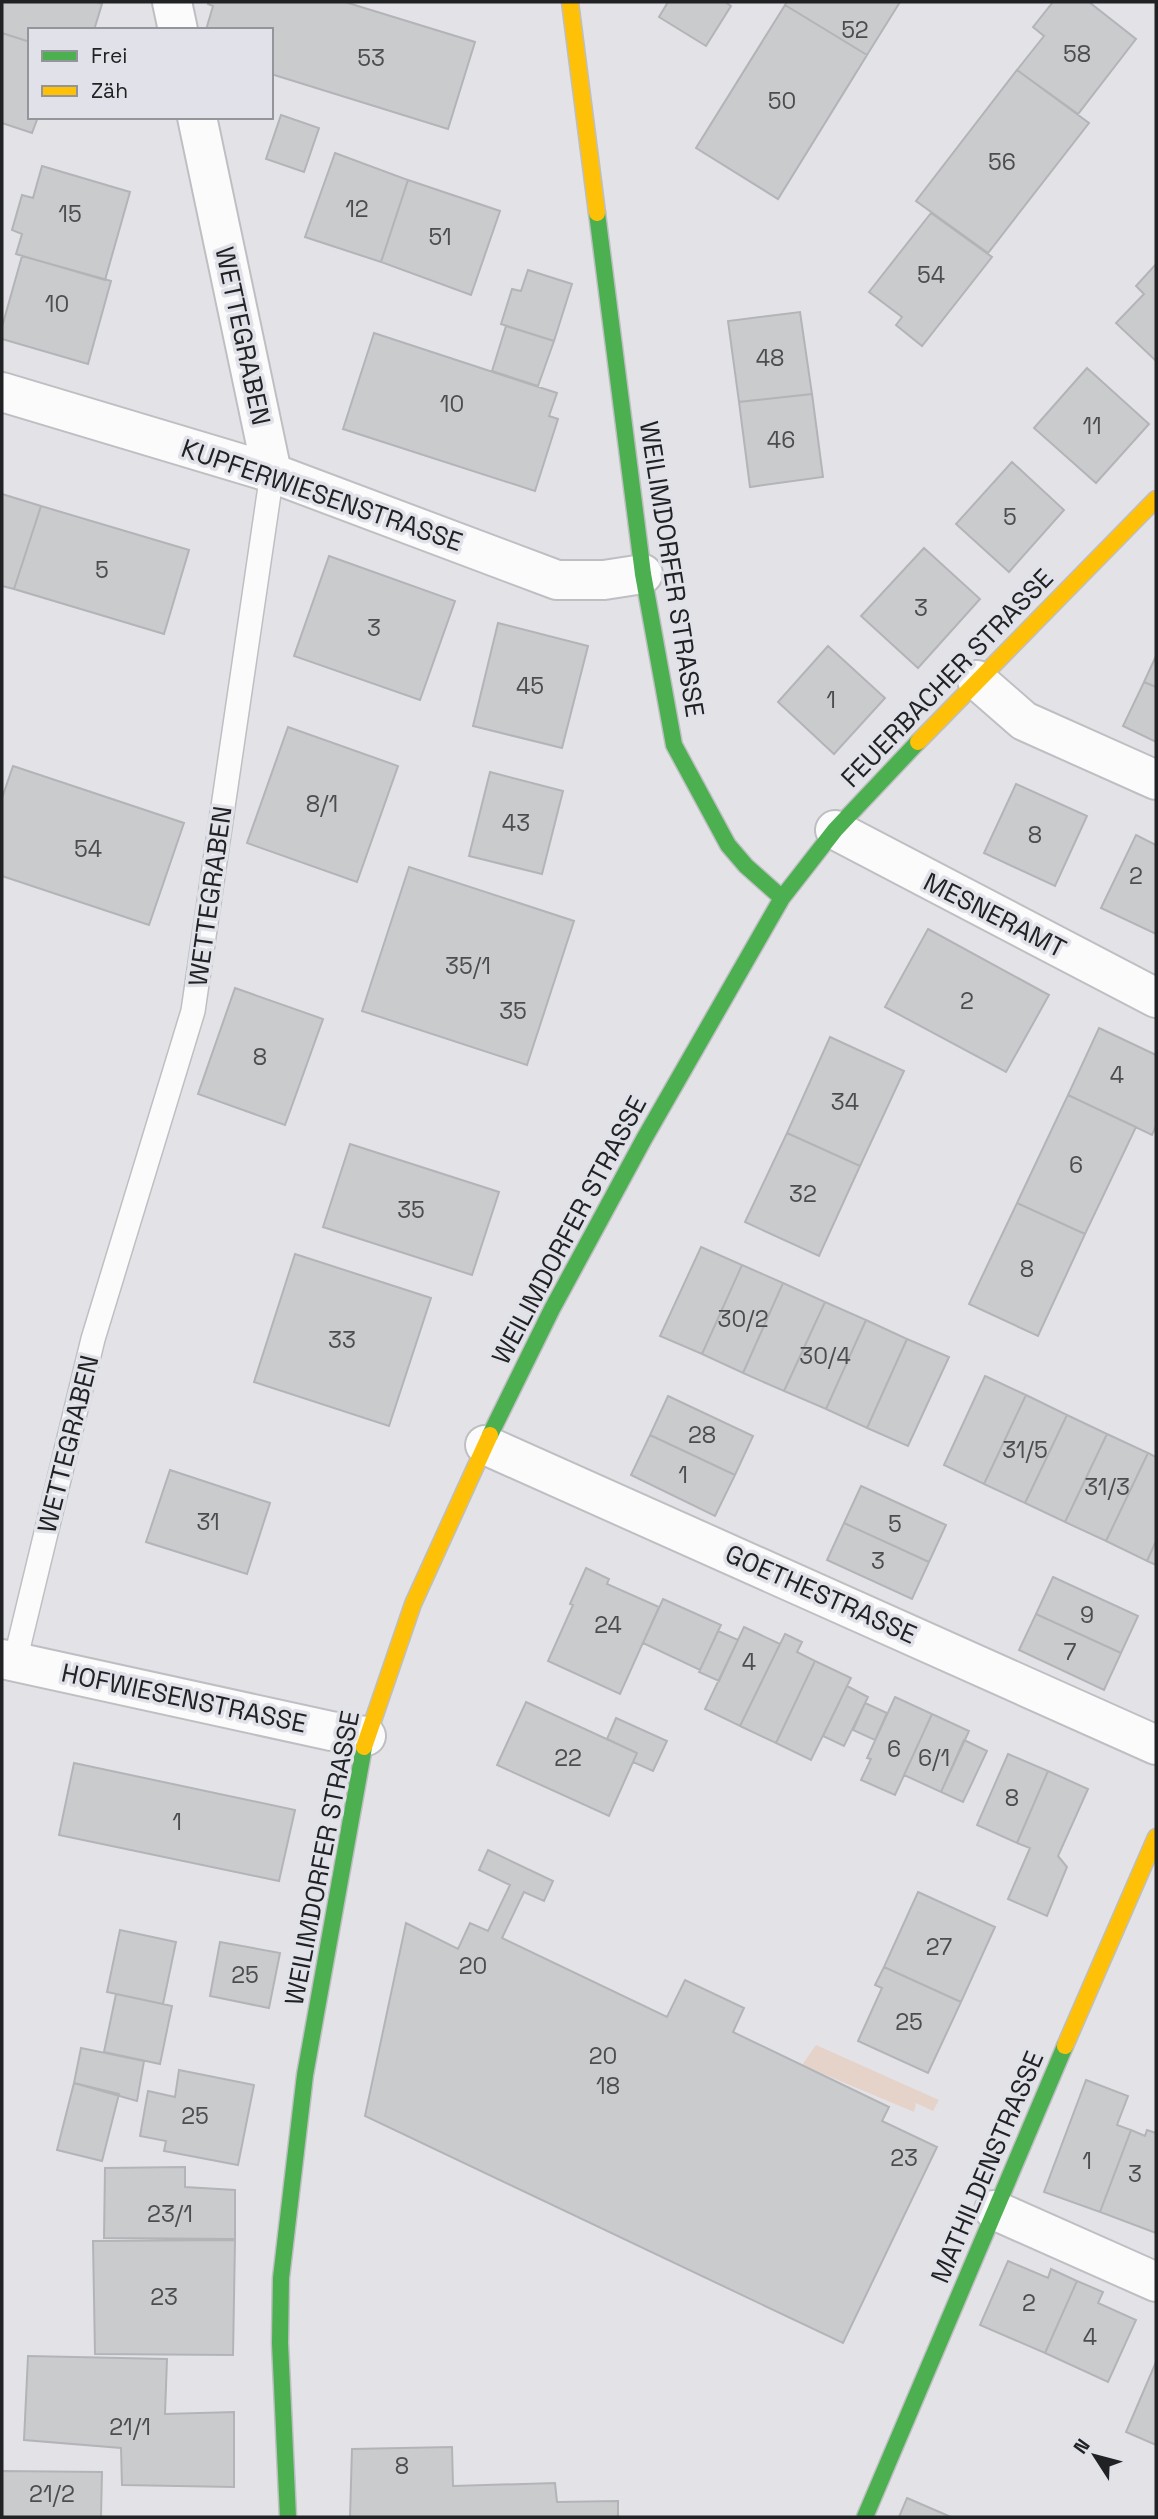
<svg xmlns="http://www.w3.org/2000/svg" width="1158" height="2519" font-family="'Space Grotesk',sans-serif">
<rect width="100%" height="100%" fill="#e3e3e7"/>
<path fill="#e5d3c9" d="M 816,2045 L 939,2100 L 933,2111 L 916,2103 L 914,2112 L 802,2065 Z"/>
<path fill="#cacbcd" stroke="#b3b4b7" stroke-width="2" d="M 2,2 L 97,2 L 102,4 L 94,30 L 30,30 L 30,42 L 2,33 Z
M 209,2 L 345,2 L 475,42 L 448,129 L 271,74 L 271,30 L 206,30 L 213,6 L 208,4 Z
M 668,2 L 725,2 L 731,6 L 706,46 L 659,17 Z
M 787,2 L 900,2 L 867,55 L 785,5 Z
M 1053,2 L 1089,2 L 1136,39 L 1078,114 L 1017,70 L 1044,36 L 1033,27 Z
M 785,5 L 867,55 L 778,199 L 696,148 Z
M 2,33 L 30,42 L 30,117 L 38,117 L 32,133 L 2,123 Z
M 1017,70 L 1089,123 L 988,253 L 916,201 Z
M 281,115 L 319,128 L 304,172 L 266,159 Z
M 335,153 L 408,180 L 381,262 L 305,237 Z
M 42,166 L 130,192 L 105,280 L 16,254 L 22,234 L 12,230 L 22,195 L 33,198 Z
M 408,180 L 500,211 L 471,295 L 381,262 Z
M 931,213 L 992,257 L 922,346 L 896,325 L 902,317 L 869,292 Z
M 22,256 L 111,281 L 88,364 L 2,339 L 2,327 Z
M 1156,264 L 1156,361 L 1116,323 L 1144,294 L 1136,286 Z
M 528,270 L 572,284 L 554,341 L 501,324 L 512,289 L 521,291 Z
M 800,312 L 812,394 L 739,402 L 728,321 Z
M 506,326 L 554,341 L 538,386 L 492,371 Z
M 374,333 L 557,393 L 549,416 L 558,419 L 535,491 L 343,429 Z
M 1087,368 L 1149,424 L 1096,483 L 1034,428 Z
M 812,394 L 823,477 L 750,487 L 739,402 Z
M 1012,462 L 1064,510 L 1009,572 L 956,524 Z
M 2,494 L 41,506 L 14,589 L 2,586 Z
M 41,506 L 189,550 L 164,634 L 14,589 Z
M 924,548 L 980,599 L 918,668 L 861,616 Z
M 329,556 L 455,601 L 420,700 L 294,656 Z
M 498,623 L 588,646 L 562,748 L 473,726 Z
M 828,646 L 885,698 L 834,754 L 778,702 Z
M 1156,656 L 1156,687 L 1144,682 Z
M 1144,682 L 1156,687 L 1156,742 L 1123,726 Z
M 288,727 L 398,766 L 357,882 L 247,843 Z
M 13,766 L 184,823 L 149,925 L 2,876 L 2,798 Z
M 490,772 L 563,791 L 542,874 L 469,856 Z
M 1016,784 L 1087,816 L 1055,886 L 984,853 Z
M 1136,835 L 1156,845 L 1156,934 L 1101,908 Z
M 409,867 L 574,921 L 527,1065 L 362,1011 Z
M 928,929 L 1049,995 L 1006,1072 L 885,1007 Z
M 235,988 L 323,1019 L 285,1125 L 198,1094 Z
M 1099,1028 L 1156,1055 L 1156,1126 L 1152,1135 L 1068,1095 Z
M 830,1037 L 904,1071 L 860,1166 L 787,1133 Z
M 1068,1095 L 1136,1127 L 1085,1234 L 1017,1203 Z
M 787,1133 L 860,1166 L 819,1256 L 745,1222 Z
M 350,1144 L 499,1192 L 472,1275 L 323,1227 Z
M 1017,1203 L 1085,1234 L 1038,1336 L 969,1304 Z
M 701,1247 L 742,1265 L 702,1354 L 660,1336 Z
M 295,1254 L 431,1298 L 389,1426 L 254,1382 Z
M 742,1265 L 783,1283 L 743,1373 L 702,1354 Z
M 783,1283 L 825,1302 L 784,1391 L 743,1373 Z
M 825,1302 L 866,1320 L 826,1409 L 784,1391 Z
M 866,1320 L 907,1339 L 867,1428 L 826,1409 Z
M 907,1339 L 949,1357 L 908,1446 L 867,1428 Z
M 985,1376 L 1026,1395 L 984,1484 L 944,1465 Z
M 1026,1395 L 1067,1415 L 1025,1503 L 984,1484 Z
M 668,1396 L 753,1436 L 735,1475 L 650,1435 Z
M 1067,1415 L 1107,1434 L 1065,1522 L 1025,1503 Z
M 1107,1434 L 1148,1453 L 1106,1541 L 1065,1522 Z
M 650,1435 L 735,1475 L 715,1516 L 631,1475 Z
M 1148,1453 L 1156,1457 L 1156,1541 L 1147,1561 L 1106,1541 Z
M 170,1470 L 270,1503 L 247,1574 L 146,1542 Z
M 861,1486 L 946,1525 L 929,1562 L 844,1523 Z
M 844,1523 L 929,1562 L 912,1599 L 827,1560 Z
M 1156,1541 L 1156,1565 L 1147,1561 Z
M 586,1568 L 609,1579 L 607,1584 L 659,1607 L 620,1694 L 548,1661 L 573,1605 L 570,1604 Z
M 1053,1577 L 1138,1616 L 1121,1653 L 1036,1614 Z
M 663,1599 L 721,1625 L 700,1670 L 643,1643 Z
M 1036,1614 L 1121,1653 L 1104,1690 L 1019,1650 Z
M 744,1627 L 780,1644 L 740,1726 L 705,1709 Z
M 718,1631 L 738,1640 L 719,1681 L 699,1672 Z
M 785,1634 L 802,1642 L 797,1652 L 815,1661 L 776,1743 L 740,1726 Z
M 815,1661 L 851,1678 L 811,1760 L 776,1743 Z
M 847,1686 L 868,1697 L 844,1746 L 823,1736 Z
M 895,1697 L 932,1714 L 895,1795 L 861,1780 L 871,1759 L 867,1758 Z
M 526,1702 L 637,1753 L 609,1816 L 497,1765 Z
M 865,1703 L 887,1713 L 875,1740 L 853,1730 Z
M 932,1714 L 969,1731 L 941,1792 L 904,1775 Z
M 616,1718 L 667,1741 L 653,1771 L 633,1762 L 637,1753 L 607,1739 Z
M 964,1740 L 987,1751 L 963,1802 L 941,1792 Z
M 1008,1754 L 1048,1771 L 1017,1843 L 977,1825 Z
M 74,1763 L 295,1810 L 279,1881 L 59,1835 Z
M 1048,1771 L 1088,1789 L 1058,1856 L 1067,1867 L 1047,1916 L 1008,1899 L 1030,1848 L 1017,1843 Z
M 488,1850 L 553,1881 L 544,1901 L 524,1892 L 502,1938 L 667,2017 L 685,1980 L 744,2008 L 733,2032 L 889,2107 L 882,2121 L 937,2147 L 843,2343 L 365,2116 L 406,1923 L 458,1949 L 470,1923 L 488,1931 L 510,1885 L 479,1870 Z
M 918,1892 L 995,1927 L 961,2002 L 884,1967 Z
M 120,1930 L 176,1942 L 163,2004 L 107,1992 Z
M 220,1942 L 280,1953 L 269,2008 L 210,1996 Z
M 884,1967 L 961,2002 L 928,2073 L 858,2041 L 882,1988 L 875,1985 Z
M 116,1994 L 172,2006 L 160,2064 L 104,2052 Z
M 81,2048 L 144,2061 L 137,2101 L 74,2083 Z
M 179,2070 L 254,2085 L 238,2165 L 164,2151 L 166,2141 L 140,2136 L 148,2091 L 175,2097 Z
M 1086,2080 L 1128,2096 L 1117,2125 L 1131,2130 L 1100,2212 L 1044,2192 Z
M 74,2083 L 119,2094 L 102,2161 L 57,2150 Z
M 1131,2130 L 1145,2136 L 1147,2130 L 1156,2133 L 1156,2233 L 1100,2212 Z
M 185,2167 L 185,2187 L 235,2190 L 235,2239 L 104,2238 L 105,2168 Z
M 235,2240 L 233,2355 L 95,2354 L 93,2241 Z
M 1008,2261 L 1048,2278 L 1051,2269 L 1077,2281 L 1045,2353 L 980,2325 Z
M 1077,2281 L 1103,2292 L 1098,2303 L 1136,2320 L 1108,2382 L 1045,2353 Z
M 28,2356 L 167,2359 L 165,2414 L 234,2412 L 234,2487 L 122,2485 L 121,2448 L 24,2440 Z
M 1156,2362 L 1156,2445 L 1126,2432 Z
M 452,2447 L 453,2486 L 555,2483 L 557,2502 L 618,2501 L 618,2517 L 350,2517 L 352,2449 Z
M 2,2471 L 102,2472 L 101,2517 L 2,2517 Z
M 907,2498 L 951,2517 L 899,2517 Z"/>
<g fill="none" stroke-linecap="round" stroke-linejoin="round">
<defs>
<path id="lane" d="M 15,1661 L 93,1339 L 193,1011 L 272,473"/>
<path id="street" d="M 172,2 L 178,30
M 197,117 L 272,473
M 2,392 L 272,473 L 557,580 L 604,580 L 643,574
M 977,680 L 1024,721 L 1156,780
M 835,830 L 1156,998
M 485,1445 L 1156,1745
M 2,1659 L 331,1731 L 366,1736
M 994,2210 L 1156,2282"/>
<path id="fast" d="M 597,213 L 643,574 L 674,745 L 728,845 L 746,866 L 782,898
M 490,1435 L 552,1309 L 644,1139 L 782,898 L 835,830 L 918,742
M 288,2517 L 280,2343 L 281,2278 L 305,2075 L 364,1747
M 865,2517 L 1065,2046"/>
<path id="slow" d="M 570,2 L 597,213
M 918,742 L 1156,499
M 364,1747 L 413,1604 L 490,1435
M 1065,2046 L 1156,1837"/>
</defs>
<use href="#lane" stroke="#bebfc2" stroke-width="26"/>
<use href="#street" stroke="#bebfc2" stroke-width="42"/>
<use href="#fast" stroke="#bebfc2" stroke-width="19"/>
<use href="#slow" stroke="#bebfc2" stroke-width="19"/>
<use href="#lane" stroke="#fbfbfb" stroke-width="23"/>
<use href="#street" stroke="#fbfbfb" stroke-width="38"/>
<use href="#fast" stroke="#4caf50" stroke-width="16"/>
<use href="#slow" stroke="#ffc107" stroke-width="16"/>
</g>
<g text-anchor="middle" stroke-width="7" stroke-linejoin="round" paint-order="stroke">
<g font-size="23" fill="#4c4d4f">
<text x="855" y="38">52</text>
<text x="1077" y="62">58</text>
<text x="371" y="66">53</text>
<text x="782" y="109">50</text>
<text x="1002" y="170">56</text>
<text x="357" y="217">12</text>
<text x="70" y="222">15</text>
<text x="440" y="245">51</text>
<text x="931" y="283">54</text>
<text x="57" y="312">10</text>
<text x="770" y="366">48</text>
<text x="452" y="412">10</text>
<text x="1092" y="434">11</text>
<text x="781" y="448">46</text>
<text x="1010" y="525">5</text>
<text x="102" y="578">5</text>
<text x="921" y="616">3</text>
<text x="374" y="636">3</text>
<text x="530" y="694">45</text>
<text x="831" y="708">1</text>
<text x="322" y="812">8/1</text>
<text x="516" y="831">43</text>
<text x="1035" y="843">8</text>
<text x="88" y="857">54</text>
<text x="1136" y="884">2</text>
<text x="468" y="974">35/1</text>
<text x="967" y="1009">2</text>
<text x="513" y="1019">35</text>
<text x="260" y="1065">8</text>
<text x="1117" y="1083">4</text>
<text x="845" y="1110">34</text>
<text x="1076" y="1173">6</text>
<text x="803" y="1202">32</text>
<text x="411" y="1218">35</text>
<text x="1027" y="1277">8</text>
<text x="743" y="1327">30/2</text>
<text x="342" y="1348">33</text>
<text x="825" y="1364">30/4</text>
<text x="702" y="1443">28</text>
<text x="1025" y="1458">31/5</text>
<text x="683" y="1483">1</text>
<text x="1107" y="1495">31/3</text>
<text x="208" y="1530">31</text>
<text x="895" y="1532">5</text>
<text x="878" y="1569">3</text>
<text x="1087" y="1623">9</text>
<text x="608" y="1633">24</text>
<text x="1070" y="1660">7</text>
<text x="749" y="1670">4</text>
<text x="894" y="1757">6</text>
<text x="568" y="1766">22</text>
<text x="934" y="1766">6/1</text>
<text x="1012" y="1806">8</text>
<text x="177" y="1830">1</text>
<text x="939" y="1955">27</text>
<text x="473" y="1974">20</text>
<text x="245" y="1983">25</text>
<text x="909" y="2030">25</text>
<text x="603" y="2064">20</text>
<text x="608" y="2094">18</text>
<text x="195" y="2124">25</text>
<text x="904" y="2166">23</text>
<text x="1087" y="2169">1</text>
<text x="1135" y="2182">3</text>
<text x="170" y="2222">23/1</text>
<text x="164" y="2305">23</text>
<text x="1029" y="2311">2</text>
<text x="1090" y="2345">4</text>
<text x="130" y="2435">21/1</text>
<text x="402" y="2474">8</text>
<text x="52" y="2502">21/2</text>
</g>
<g font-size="26" fill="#212224" stroke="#e1e2e9">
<text transform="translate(243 336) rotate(78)" y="9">WETTEGRABEN</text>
<text transform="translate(322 495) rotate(19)" y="9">KUPFERWIESENSTRASSE</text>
<text transform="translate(672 569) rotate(81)" y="9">WEILIMDORFER STRASSE</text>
<text transform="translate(947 678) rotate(-46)" y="9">FEUERBACHER STRASSE</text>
<text transform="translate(210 896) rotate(-82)" y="9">WETTEGRABEN</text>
<text transform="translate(995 915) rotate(27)" y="9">MESNERAMT</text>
<text transform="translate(569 1230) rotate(-62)" y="9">WEILIMDORFER STRASSE</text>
<text transform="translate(68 1444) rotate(-76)" y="9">WETTEGRABEN</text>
<text transform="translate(821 1594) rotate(24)" y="9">GOETHESTRASSE</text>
<text transform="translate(184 1698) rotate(12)" y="9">HOFWIESENSTRASSE</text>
<text transform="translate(322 1858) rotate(-79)" y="9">WEILIMDORFER STRASSE</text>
<text transform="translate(987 2167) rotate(-67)" y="9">MATHILDENSTRASSE</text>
</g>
</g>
<rect width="1158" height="2519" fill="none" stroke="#212224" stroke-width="7"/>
<rect x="28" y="28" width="245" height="91" fill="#e1e2e9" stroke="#94959a" stroke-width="2"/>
<rect x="42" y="51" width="35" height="10" fill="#4caf50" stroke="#94959a" stroke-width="2"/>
<text x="91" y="63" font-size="21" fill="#212224">Frei</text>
<rect x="42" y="86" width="35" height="10" fill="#ffc107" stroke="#94959a" stroke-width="2"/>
<text x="91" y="98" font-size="21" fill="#212224">Zäh</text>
<g transform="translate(1095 2456) rotate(306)" stroke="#e1e2e9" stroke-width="5" paint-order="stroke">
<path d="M0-5L12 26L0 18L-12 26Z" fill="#212224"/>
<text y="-10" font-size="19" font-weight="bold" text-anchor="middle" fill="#212224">N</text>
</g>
</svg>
